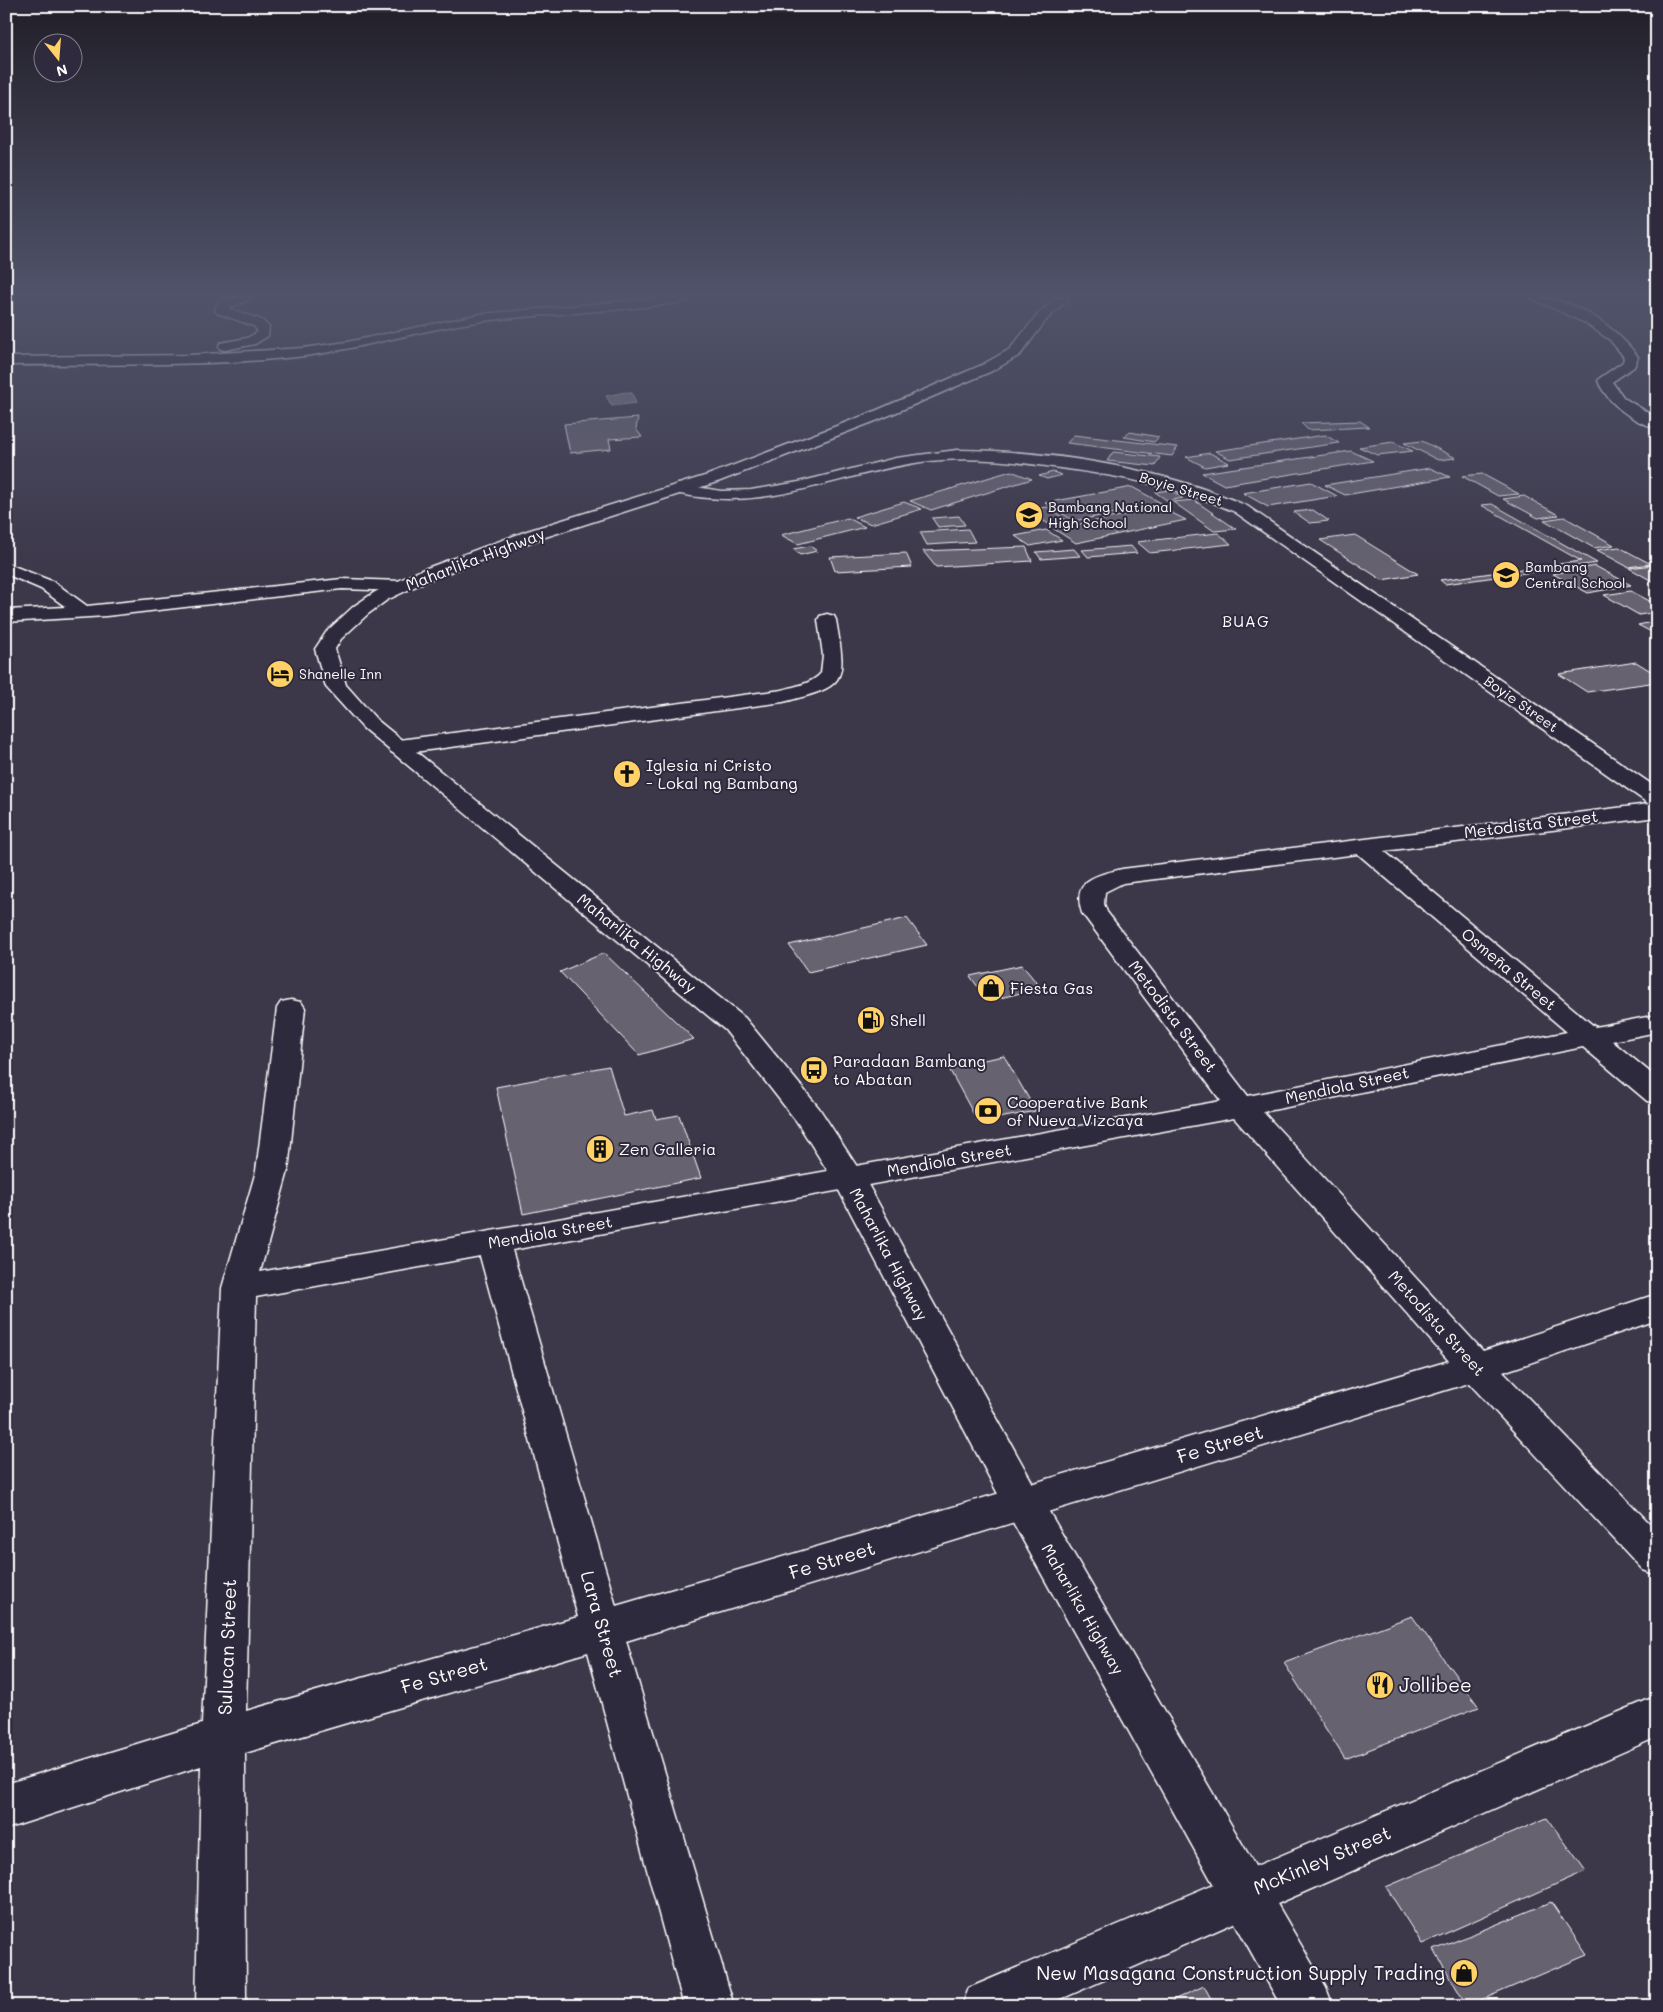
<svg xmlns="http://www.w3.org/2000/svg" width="1663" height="2012" font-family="Mali,sans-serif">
<rect width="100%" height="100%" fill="#3c3749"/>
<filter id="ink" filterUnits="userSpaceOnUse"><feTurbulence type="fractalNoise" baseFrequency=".02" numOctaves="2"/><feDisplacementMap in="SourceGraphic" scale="10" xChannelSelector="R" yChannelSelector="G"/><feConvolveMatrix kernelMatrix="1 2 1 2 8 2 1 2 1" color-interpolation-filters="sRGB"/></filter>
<g filter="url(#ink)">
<path fill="#797682" stroke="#afadb4" d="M 625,392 L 632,393 L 636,403 L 612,406 L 606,396 Z"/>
<path fill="#666270" stroke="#fff" d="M 638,418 L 636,429 L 642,437 L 609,439 L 611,449 L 570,453 L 564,424 Z
M 1360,421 L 1369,427 L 1308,430 L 1301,423 Z
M 1130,432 L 1159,437 L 1154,442 L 1124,437 Z
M 1074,435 L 1178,447 L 1172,456 L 1067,443 Z
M 1325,435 L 1339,443 L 1230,459 L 1215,451 Z
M 1422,441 L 1456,458 L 1438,460 L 1404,443 Z
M 1393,442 L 1413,451 L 1377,455 L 1359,447 Z
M 1351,451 L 1373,461 L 1224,485 L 1202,473 Z
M 1113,452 L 1160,457 L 1155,466 L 1107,461 Z
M 1210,453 L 1229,463 L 1205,467 L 1186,457 Z
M 1430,468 L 1450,477 L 1345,495 L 1325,485 Z
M 1011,471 L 1032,479 L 931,510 L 910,501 Z
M 1053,472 L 1062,475 L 1047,479 L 1039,476 Z
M 1482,474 L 1519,494 L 1498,496 L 1462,476 Z
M 1311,482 L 1337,496 L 1268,507 L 1243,493 Z
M 1132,487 L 1163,504 L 1074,521 L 1045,503 Z
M 1170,490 L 1183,498 L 1168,501 L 1155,492 Z
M 1524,496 L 1559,515 L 1538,518 L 1503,499 Z
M 1194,500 L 1236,529 L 1214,531 L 1173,502 Z
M 904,502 L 922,509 L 871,524 L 854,517 Z
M 1492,504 L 1597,563 L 1445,584 L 1440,580 L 1581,561 L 1481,505 Z
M 1047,507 L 1070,522 L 1050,525 L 1027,510 Z
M 1162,508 L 1186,520 L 1076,543 L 1054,529 Z
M 1313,510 L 1329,521 L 1310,523 L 1294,512 Z
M 959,516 L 965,525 L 938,527 L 932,518 Z
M 1564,517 L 1614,545 L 1594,548 L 1544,520 Z
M 848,518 L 865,527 L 798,544 L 781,535 Z
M 968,529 L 975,542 L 927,545 L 920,532 Z
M 1046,530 L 1062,540 L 1030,546 L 1015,536 Z
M 1218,533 L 1231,544 L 1150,553 L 1137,542 Z
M 1355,535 L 1418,574 L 1382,580 L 1320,540 Z
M 810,546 L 817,551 L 800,555 L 793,549 Z
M 1131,546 L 1137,553 L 1088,557 L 1082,550 Z
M 1026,547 L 1032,561 L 936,567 L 923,551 Z
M 1619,547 L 1651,564 L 1628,567 L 1597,550 Z
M 1074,549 L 1080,556 L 1041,559 L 1036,552 Z
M 906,553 L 912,567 L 835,571 L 830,557 Z
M 1653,565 L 1657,567 L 1657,581 L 1652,581 L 1629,568 Z
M 1595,566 L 1631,585 L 1588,593 L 1553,574 Z
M 1631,591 L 1657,605 L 1657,612 L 1639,615 L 1604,595 Z
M 1657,621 L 1657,635 L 1638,625 Z
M 1636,662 L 1657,675 L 1657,682 L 1587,692 L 1559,674 Z
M 907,918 L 927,945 L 808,972 L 789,945 Z
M 604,953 L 694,1039 L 639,1055 L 560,972 Z
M 1022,965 L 1041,988 L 988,1001 L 970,976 Z
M 1004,1056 L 1036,1111 L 978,1122 L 948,1067 Z
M 609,1066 L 624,1116 L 653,1110 L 656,1119 L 679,1115 L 701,1178 L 523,1214 L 496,1087 Z
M 1412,1616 L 1479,1707 L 1345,1759 L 1284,1663 Z
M 1547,1818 L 1586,1871 L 1422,1944 L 1386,1887 Z
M 1551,1902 L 1587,1955 L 1467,2006 L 1434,1950 Z
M 1204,1986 L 1215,2006 L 1160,2006 Z"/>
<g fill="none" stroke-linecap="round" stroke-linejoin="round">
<defs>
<path id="minor" d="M 232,298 L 250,298 L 248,300 L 228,308 L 262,320 L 269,327 L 268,336 L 255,344 L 225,350 L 220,349 L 219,346 L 220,343 L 247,338 L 258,332 L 254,326 L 217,313 L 215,310 L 219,301 Z
M 661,298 L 689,298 L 683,302 C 617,312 550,313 483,321 C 423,329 365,348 305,356 C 207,367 105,364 6,365 L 6,357 L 189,355 L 303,348 L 347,342 L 481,314 Z
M 1531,298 C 1571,296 1615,325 1638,357 L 1634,367 L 1612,382 L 1624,398 L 1657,418 L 1657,428 C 1634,423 1607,403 1598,381 L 1600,378 L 1623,362 L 1624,357 L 1610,340 L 1585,323 Z
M 957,450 C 1048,450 1163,468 1247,506 L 1657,788 L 1657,817 L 1384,851 L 1595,1027 L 1657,1015 L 1657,1032 L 1612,1041 L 1657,1078 L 1657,1103 L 1647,1101 L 1583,1047 L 1263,1112 L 1483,1351 L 1657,1294 L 1657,1320 L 1503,1372 L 1657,1531 L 1657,1575 L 1643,1570 L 1469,1383 L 626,1641 L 734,2006 L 684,2006 L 588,1652 L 245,1753 L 246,2006 L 196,2006 L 201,1766 L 6,1829 L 6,1784 L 202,1724 L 222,1288 L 256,1171 L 277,1008 L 281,1002 L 291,1000 L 301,1002 L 305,1008 L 288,1171 L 260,1272 L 1221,1101 L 1082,913 C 1071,880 1096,875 1122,869 L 1649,804 L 1235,512 C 1179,487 1121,476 1060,468 C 1014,461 967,456 921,462 C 833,475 764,515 672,492 L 670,489 L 678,484 L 721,491 L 751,490 L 799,482 L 896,458 ZM 1358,854 L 1567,1032 L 1248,1096 L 1107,912 L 1104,904 L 1105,892 L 1123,883 ZM 1234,1118 L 1449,1361 L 616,1606 L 512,1250 ZM 480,1256 L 578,1617 L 246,1711 L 256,1297 Z
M 6,563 L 54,582 L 87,606 L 342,579 L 401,581 L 407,582 L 410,586 L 407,590 L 401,591 L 342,589 L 106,616 L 6,622 L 6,610 L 66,607 L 41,589 L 6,574 Z
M 827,614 L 834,616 L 836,620 C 847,683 847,686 783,702 L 399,754 L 391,752 L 388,747 L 391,742 L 399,740 L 782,690 C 795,686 812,684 821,673 L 823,655 L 818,620 L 820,616 Z
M 1657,1696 L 1657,1737 L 1045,2006 L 962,2006 L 969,1988 Z"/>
<path id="major" d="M 1056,298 L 1069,298 L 1047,319 L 1020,355 L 992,371 L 878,420 L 720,481 L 539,539 L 431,579 L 387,600 L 368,614 L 341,639 L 335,649 L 346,685 L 377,720 L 745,1018 L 819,1108 L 865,1179 L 1037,1491 L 1326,1988 L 1333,2006 L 1281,2006 L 1009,1515 L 834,1181 L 797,1122 L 725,1030 L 363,728 L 326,687 L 315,649 L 327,631 L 354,606 L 375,592 L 419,571 L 527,531 L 708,475 L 868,414 L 982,365 L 1010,349 L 1039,313 Z"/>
</defs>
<use href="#minor" stroke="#fff" stroke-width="3"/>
<use href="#major" stroke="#fff" stroke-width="3"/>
<use href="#minor" fill="#2f2a3d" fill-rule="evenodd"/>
<use href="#major" fill="#2f2a3d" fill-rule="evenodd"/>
</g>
</g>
<linearGradient id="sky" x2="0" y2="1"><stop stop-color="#211e28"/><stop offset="0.51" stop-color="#50536a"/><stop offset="1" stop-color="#50536a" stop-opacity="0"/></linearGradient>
<rect width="1663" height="579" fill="url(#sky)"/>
<defs>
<symbol id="school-disc" viewBox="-11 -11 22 22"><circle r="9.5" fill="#ffd166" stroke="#2f2a3d"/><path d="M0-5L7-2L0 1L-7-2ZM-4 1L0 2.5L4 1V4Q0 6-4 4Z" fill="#111"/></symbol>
<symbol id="hotel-disc" viewBox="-11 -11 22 22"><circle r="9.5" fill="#ffd166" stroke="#2f2a3d"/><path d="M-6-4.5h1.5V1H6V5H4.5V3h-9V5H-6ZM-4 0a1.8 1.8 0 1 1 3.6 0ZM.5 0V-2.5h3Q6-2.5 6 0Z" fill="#111"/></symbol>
<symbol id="church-disc" viewBox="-11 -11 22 22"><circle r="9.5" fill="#ffd166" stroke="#2f2a3d"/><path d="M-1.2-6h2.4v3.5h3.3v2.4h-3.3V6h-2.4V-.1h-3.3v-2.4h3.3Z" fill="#111"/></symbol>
<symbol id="shop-disc" viewBox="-11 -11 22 22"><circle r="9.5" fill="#ffd166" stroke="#2f2a3d"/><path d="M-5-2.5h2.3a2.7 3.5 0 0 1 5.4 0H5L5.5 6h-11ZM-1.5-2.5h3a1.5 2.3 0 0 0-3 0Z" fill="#111"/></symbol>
<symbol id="fuel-disc" viewBox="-11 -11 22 22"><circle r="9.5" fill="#ffd166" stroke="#2f2a3d"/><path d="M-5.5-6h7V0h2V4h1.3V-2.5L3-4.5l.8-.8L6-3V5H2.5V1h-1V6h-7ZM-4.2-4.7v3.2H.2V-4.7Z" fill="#111"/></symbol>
<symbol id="bus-disc" viewBox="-11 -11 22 22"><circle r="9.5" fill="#ffd166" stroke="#2f2a3d"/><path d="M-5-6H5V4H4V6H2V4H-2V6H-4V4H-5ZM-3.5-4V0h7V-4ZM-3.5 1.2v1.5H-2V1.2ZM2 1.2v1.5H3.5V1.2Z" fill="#111"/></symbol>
<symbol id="bank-disc" viewBox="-11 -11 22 22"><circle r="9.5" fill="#ffd166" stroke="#2f2a3d"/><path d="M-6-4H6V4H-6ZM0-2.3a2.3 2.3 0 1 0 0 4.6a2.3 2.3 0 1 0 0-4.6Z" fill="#111"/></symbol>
<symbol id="building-disc" viewBox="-11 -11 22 22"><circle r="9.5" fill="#ffd166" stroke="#2f2a3d"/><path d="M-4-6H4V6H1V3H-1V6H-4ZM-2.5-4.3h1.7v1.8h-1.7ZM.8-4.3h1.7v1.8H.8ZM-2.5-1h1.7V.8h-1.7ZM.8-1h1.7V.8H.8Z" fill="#111"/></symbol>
<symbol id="restaurant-disc" viewBox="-11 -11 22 22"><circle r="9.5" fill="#ffd166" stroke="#2f2a3d"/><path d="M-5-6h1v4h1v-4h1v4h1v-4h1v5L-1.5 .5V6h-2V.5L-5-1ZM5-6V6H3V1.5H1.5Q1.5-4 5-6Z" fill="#111"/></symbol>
</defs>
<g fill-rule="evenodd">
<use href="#school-disc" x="1013" y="499" width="32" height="32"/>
<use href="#school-disc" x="1490" y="559" width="32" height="32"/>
<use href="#hotel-disc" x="264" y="658" width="32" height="32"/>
<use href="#church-disc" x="611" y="758" width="32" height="32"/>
<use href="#shop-disc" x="975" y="972" width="32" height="32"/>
<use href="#fuel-disc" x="855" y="1004" width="32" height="32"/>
<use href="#bus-disc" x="798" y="1054" width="32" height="32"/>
<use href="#bank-disc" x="972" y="1095" width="32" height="32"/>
<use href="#building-disc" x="584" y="1133" width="32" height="32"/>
<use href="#restaurant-disc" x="1364" y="1669" width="32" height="32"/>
<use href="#shop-disc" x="1448" y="1957" width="32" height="32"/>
</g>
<g text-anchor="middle" stroke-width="4" stroke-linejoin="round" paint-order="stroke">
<g font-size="14" fill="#fff" stroke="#2f2a3d">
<text transform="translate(1181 489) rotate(17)" y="5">Boyie Street</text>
<text transform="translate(1521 704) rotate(35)" y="5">Boyie Street</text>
</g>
<g font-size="14" fill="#fff" stroke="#2f2a3d" text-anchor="start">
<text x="1048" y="512">Bambang National<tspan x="1048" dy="16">High School</tspan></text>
<text x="1525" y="572">Bambang<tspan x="1525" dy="16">Central School</tspan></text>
<text x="299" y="679">Shanelle Inn</text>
</g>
<g font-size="16" fill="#fff" stroke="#2f2a3d">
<text transform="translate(475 559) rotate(-21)" y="6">Maharlika Highway</text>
<text transform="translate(1531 824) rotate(-7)" y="6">Metodista Street</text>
<text transform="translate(637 943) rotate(39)" y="6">Maharlika Highway</text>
<text transform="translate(1509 969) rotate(40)" y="6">Osmeña Street</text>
<text transform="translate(1173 1016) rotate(53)" y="6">Metodista Street</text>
<text transform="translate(1347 1085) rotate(-12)" y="6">Mendiola Street</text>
<text transform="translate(949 1160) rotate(-10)" y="6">Mendiola Street</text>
<text transform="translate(550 1232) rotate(-10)" y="6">Mendiola Street</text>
<text transform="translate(889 1254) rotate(62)" y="6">Maharlika Highway</text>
<text transform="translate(1437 1323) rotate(48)" y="6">Metodista Street</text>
<text transform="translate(1083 1609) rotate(60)" y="6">Maharlika Highway</text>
</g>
<g font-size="16" letter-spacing="1" fill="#fff" stroke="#2f2a3d">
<text x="1246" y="627">BUAG</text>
</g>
<g font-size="16" fill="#fff" stroke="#2f2a3d" text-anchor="start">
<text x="646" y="771">Iglesia ni Cristo<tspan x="646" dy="18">- Lokal ng Bambang</tspan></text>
<text x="1010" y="994">Fiesta Gas</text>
<text x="890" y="1026">Shell</text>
<text x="833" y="1067">Paradaan Bambang<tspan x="833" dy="18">to Abatan</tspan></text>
<text x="1007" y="1108">Cooperative Bank<tspan x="1007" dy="18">of Nueva Vizcaya</tspan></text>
<text x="619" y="1155">Zen Galleria</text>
</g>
<g font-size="19" fill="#fff" stroke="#2f2a3d">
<text transform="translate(1220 1444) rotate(-17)" y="7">Fe Street</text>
<text transform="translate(832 1560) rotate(-17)" y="7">Fe Street</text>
<text transform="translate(602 1624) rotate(74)" y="7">Lara Street</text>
<text transform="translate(227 1647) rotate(-88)" y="7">Sulucan Street</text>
<text transform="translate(444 1675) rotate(-16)" y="7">Fe Street</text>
<text transform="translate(1322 1860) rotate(-23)" y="7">McKinley Street</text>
</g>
<g font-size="19" fill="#fff" stroke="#2f2a3d" text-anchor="start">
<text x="1399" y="1692">Jollibee</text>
<text x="1445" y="1980" text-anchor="end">New Masagana Construction Supply Trading</text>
</g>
</g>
<rect width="1663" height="2012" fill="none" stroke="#2f2a3d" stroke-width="25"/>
<rect x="12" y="12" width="1638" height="1987" fill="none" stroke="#fff" stroke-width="2" filter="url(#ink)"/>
<g transform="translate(58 58) rotate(163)"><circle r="24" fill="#2f2a3d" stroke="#827f8b"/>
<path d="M0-4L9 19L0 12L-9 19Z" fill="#ffd166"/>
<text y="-8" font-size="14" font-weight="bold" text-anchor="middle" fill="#ffffff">N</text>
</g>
</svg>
